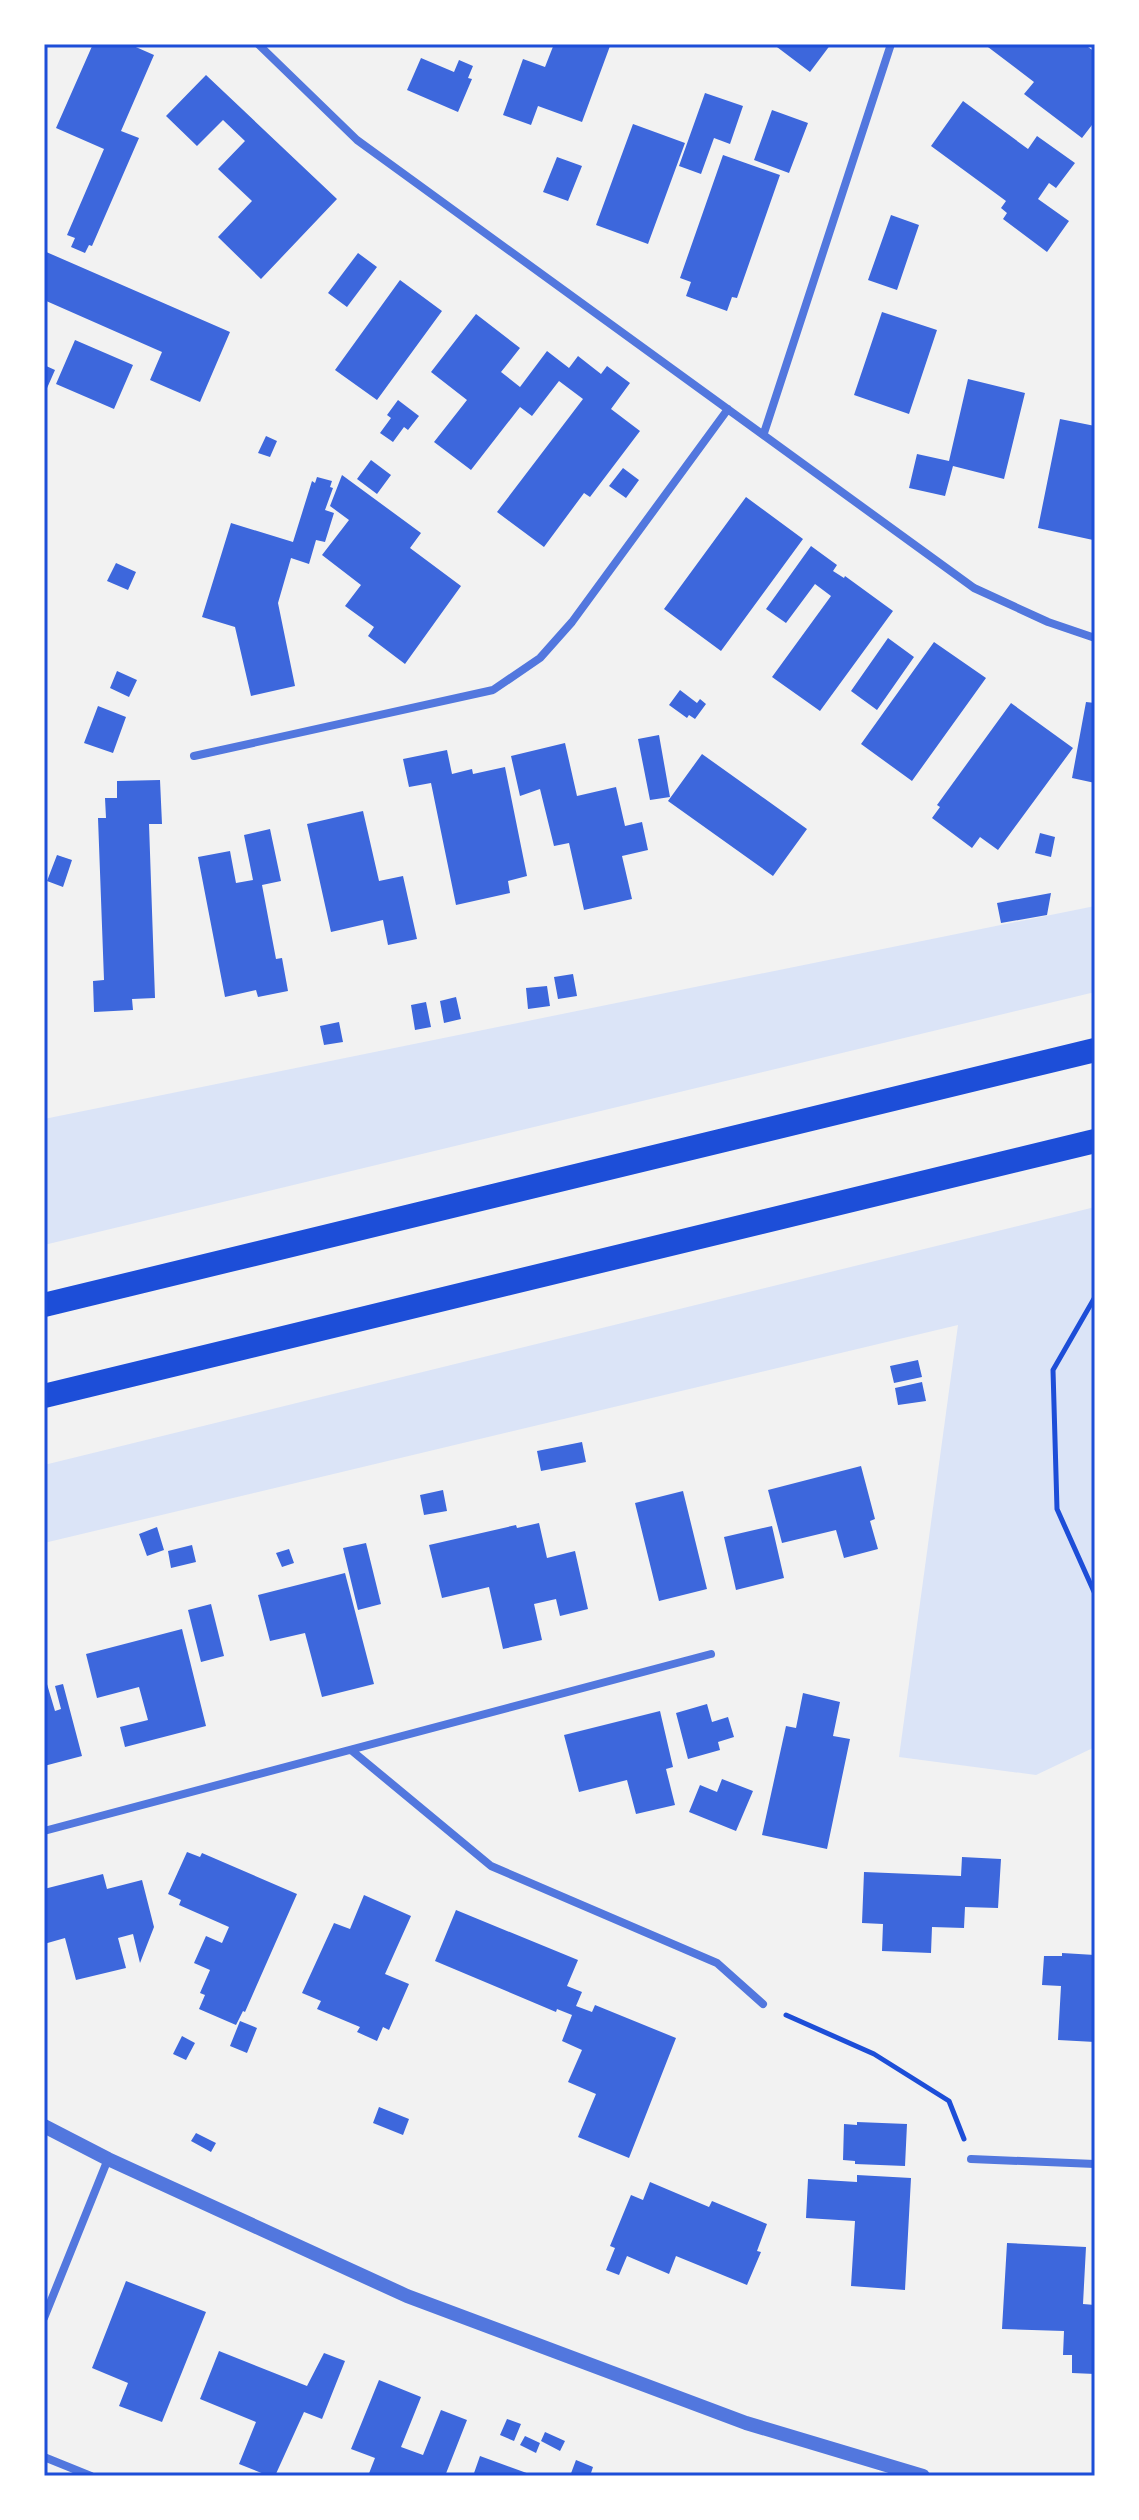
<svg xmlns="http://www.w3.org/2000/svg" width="1139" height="2520" font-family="Karla,sans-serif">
<rect width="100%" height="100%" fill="#f2f2f2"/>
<path fill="#dbe4f7" d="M 1095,906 L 1095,992 L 44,1245 L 44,1119 Z
M 1095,1207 L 1095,1747 L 1036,1775 L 899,1757 L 958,1325 L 44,1543 L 44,1465 Z"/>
<path fill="#3d67dc" d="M 93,44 L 129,44 L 154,55 L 121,131 L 139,138 L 92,246 L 89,245 L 85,253 L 71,247 L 75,238 L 67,235 L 104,149 L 56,128 Z
M 554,44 L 610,46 L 582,122 L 538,106 L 531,125 L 503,115 L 523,59 L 545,67 Z
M 773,44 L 831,44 L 810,72 Z
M 984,44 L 1084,44 L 1095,52 L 1095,121 L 1082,138 L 1024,94 L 1034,82 Z
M 421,58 L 454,72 L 459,60 L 473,66 L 468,78 L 472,79 L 458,112 L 407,90 Z
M 206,75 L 337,199 L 261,279 L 218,237 L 252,201 L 218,169 L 245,141 L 223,120 L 197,146 L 166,116 Z
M 705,93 L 743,106 L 730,144 L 714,138 L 701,174 L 679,166 Z
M 963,101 L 1028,149 L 1037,136 L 1075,163 L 1056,188 L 1049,183 L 1038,199 L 1069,221 L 1047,252 L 1003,219 L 1007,213 L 1001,208 L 1006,201 L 931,146 Z
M 772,110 L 808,123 L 789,173 L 754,160 Z
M 633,124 L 685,143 L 648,244 L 596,225 Z
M 723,155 L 780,175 L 737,298 L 732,297 L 727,311 L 686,296 L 691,282 L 680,278 Z
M 557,157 L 582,166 L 568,201 L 543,192 Z
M 891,215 L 919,225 L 897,290 L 868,280 Z
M 44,251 L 230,332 L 200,402 L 150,380 L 162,352 L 44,300 Z
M 358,253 L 377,267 L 347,307 L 328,293 Z
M 400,280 L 442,311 L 377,400 L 335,370 Z
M 882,312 L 937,330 L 909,414 L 854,395 Z
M 476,314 L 520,348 L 501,372 L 520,387 L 547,351 L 569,368 L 578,356 L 601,374 L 607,366 L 630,383 L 611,409 L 640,431 L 590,497 L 584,493 L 544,547 L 497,512 L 583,399 L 559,381 L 532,416 L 520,407 L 471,470 L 434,442 L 467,400 L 431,372 Z
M 75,340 L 133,365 L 114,409 L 56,384 Z
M 44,365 L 55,370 L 44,395 Z
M 968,379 L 1025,393 L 1004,479 L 953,466 L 945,496 L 909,488 L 917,454 L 949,461 Z
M 398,400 L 419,416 L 408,430 L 404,427 L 393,442 L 380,433 L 391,418 L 387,415 Z
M 1060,419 L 1095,426 L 1095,528 L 1093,540 L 1038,528 Z
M 266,436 L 277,441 L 270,457 L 258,453 Z
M 371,460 L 391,475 L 377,494 L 357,479 Z
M 623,468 L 639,480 L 626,498 L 609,486 Z
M 342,475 L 421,533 L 410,548 L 461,586 L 405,664 L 368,636 L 374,627 L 345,606 L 361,585 L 322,555 L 349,520 L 330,506 Z
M 317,477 L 332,481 L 330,487 L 333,488 L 325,510 L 334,513 L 325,542 L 316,540 L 309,564 L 291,558 L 278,603 L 295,686 L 251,696 L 235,627 L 202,617 L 231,523 L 293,542 L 312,481 L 315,483 Z
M 746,497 L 803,539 L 721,651 L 664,609 Z
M 811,546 L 837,565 L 833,571 L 844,578 L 845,576 L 893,611 L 820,711 L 772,677 L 831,596 L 815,584 L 786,623 L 766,609 Z
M 116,563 L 136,572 L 128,590 L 107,581 Z
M 888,638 L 914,657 L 877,710 L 851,691 Z
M 934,642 L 986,678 L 912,781 L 861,744 Z
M 117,671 L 137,680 L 129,697 L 110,688 Z
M 680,690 L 697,703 L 700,699 L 706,704 L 695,719 L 689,715 L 687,718 L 669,705 Z
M 1086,702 L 1095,703 L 1095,783 L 1072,778 Z
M 1011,703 L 1073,748 L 998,850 L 980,837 L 972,848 L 932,818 L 940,807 L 937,805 Z
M 98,706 L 126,717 L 113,753 L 84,743 Z
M 659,735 L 670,797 L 650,800 L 638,739 Z
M 565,743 L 577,796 L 616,787 L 625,826 L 642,822 L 648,850 L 622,856 L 632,899 L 584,910 L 569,843 L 554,846 L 540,789 L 520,796 L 511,756 Z
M 447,750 L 452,774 L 472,769 L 473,774 L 505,767 L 527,876 L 508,881 L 510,893 L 456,905 L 431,783 L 409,787 L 403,759 Z
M 702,754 L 807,829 L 773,876 L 668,801 Z
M 160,780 L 162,824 L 149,824 L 155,998 L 132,999 L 133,1010 L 94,1012 L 93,981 L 104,980 L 98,818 L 106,818 L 105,798 L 117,798 L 117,781 Z
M 363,811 L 379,881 L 403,876 L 417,939 L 388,945 L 383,920 L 331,932 L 307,824 Z
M 270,829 L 281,881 L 262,885 L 276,959 L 282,958 L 288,991 L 258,997 L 256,990 L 225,997 L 198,857 L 230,851 L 236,883 L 253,880 L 244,835 Z
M 1040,833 L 1055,837 L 1051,857 L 1035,853 Z
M 57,855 L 72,860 L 63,887 L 47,881 Z
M 1051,893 L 1047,915 L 1001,923 L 997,903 Z
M 573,974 L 577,996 L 558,999 L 554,977 Z
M 547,986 L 550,1006 L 528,1009 L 526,988 Z
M 456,997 L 461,1019 L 444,1023 L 440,1001 Z
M 426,1002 L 431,1027 L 415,1030 L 411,1005 Z
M 339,1022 L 343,1042 L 324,1045 L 320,1026 Z
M 918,1360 L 922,1377 L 894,1383 L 890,1366 Z
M 922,1382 L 926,1401 L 898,1405 L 895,1388 Z
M 582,1442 L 586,1462 L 541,1471 L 537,1451 Z
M 861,1466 L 875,1519 L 870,1521 L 878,1549 L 844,1558 L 836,1530 L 782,1543 L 768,1490 Z
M 443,1490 L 447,1511 L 424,1515 L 420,1495 Z
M 683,1491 L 707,1589 L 659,1601 L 635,1503 Z
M 539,1523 L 547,1558 L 575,1551 L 588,1609 L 560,1616 L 556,1599 L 534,1604 L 542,1640 L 503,1649 L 489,1587 L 442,1598 L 429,1545 L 516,1525 L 517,1528 Z
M 772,1526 L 784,1578 L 736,1590 L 724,1537 Z
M 157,1527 L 164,1550 L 147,1556 L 139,1534 Z
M 366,1543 L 381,1604 L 358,1610 L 343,1548 Z
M 192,1545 L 196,1562 L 171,1568 L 168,1551 Z
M 289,1549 L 294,1563 L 282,1567 L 276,1553 Z
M 345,1573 L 374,1684 L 322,1697 L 305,1633 L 270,1641 L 258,1595 Z
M 211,1604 L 224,1656 L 201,1662 L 188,1610 Z
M 182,1629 L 206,1726 L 125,1747 L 120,1727 L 148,1720 L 139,1687 L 97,1698 L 86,1654 Z
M 44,1674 L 55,1711 L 61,1709 L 55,1686 L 63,1684 L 82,1756 L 44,1766 Z
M 803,1693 L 840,1702 L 833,1736 L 850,1739 L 827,1849 L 762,1835 L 786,1726 L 796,1728 Z
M 707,1704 L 712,1722 L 728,1717 L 734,1737 L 718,1742 L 720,1750 L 688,1759 L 676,1713 Z
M 660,1711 L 673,1767 L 666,1769 L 675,1805 L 636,1814 L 627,1780 L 579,1792 L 564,1735 Z
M 722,1779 L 753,1791 L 736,1831 L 689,1812 L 700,1785 L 717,1792 Z
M 187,1852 L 200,1857 L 202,1853 L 297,1894 L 245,2012 L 243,2011 L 236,2025 L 199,2009 L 205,1995 L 200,1993 L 210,1970 L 194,1963 L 206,1936 L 222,1943 L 229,1927 L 179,1905 L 181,1900 L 168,1894 Z
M 962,1857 L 1001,1859 L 998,1908 L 965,1907 L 964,1928 L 932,1927 L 931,1953 L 882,1951 L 883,1924 L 862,1923 L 864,1872 L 961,1876 Z
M 103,1874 L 107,1889 L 142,1880 L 154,1927 L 140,1963 L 133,1934 L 118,1938 L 126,1968 L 76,1980 L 65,1938 L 44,1944 L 44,1889 Z
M 364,1895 L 411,1916 L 385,1974 L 409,1984 L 389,2030 L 383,2027 L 377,2041 L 357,2032 L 360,2027 L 317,2009 L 321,2001 L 302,1993 L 334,1923 L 350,1929 Z
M 456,1910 L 578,1960 L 567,1986 L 582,1992 L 576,2006 L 592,2012 L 595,2005 L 676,2038 L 629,2158 L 578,2137 L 596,2094 L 568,2082 L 582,2050 L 562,2041 L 572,2015 L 557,2009 L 556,2012 L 435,1961 Z
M 1062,1953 L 1095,1955 L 1095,2042 L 1058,2040 L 1061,1986 L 1042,1985 L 1044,1956 L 1062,1956 Z
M 240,2021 L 257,2028 L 247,2053 L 230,2046 Z
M 182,2036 L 195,2043 L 186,2060 L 173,2054 Z
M 379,2107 L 409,2119 L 403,2135 L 373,2123 Z
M 857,2122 L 907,2124 L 905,2166 L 855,2164 L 855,2161 L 843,2160 L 844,2124 L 857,2125 Z
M 196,2133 L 216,2143 L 211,2152 L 191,2141 Z
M 857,2175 L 911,2178 L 905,2290 L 851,2286 L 855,2221 L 806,2218 L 808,2179 L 857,2182 Z
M 650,2182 L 709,2207 L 712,2201 L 767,2224 L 757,2251 L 761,2252 L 747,2285 L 676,2256 L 669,2274 L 627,2256 L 619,2275 L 606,2270 L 615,2248 L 610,2246 L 631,2195 L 643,2200 Z
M 1007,2243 L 1086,2247 L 1083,2304 L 1095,2305 L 1095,2374 L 1072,2373 L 1072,2355 L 1063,2355 L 1064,2331 L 1002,2329 Z
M 126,2281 L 206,2312 L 162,2422 L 119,2406 L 128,2383 L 92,2368 Z
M 219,2351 L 307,2386 L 324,2353 L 345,2361 L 322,2419 L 304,2412 L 275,2476 L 269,2476 L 239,2464 L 256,2422 L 200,2399 Z
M 379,2380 L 421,2397 L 401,2447 L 423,2455 L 441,2410 L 467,2420 L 445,2476 L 368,2476 L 375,2458 L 351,2449 Z
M 507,2419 L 521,2424 L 514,2441 L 500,2435 Z
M 545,2432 L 565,2441 L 560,2451 L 541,2441 Z
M 525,2436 L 540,2443 L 536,2453 L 520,2445 Z
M 480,2456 L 535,2476 L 473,2476 Z
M 576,2460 L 593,2467 L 590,2476 L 570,2476 Z"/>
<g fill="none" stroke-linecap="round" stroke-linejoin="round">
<path stroke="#1d4ed8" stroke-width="5" d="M 1095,1297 L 1053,1370 L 1057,1509 L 1095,1594
M 786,2015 L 874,2054 L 949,2101 L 964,2139"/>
<path stroke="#5277de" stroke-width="8" d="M 258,44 L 357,140 L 974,588 L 1048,622 L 1095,638
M 764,433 L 891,44
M 194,756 L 493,690 L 540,658 L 572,622 L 728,409
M 351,1750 L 491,1866 L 717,1963 L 763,2004
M 44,1831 L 711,1654
M 971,2159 L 1095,2164
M 44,2318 L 108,2159
M 44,2457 L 91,2476"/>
<path stroke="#5277de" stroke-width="14" d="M 44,2126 L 108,2159 L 407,2296 L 746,2423 L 923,2476"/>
<path stroke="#1d4ed8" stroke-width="24" d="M 44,1305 L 1095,1050
M 44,1396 L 1095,1141"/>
</g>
<rect width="1139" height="2520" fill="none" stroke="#ffffff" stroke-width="92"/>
<rect x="46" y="46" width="1047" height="2428" fill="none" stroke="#1d4ed8" stroke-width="3"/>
</svg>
